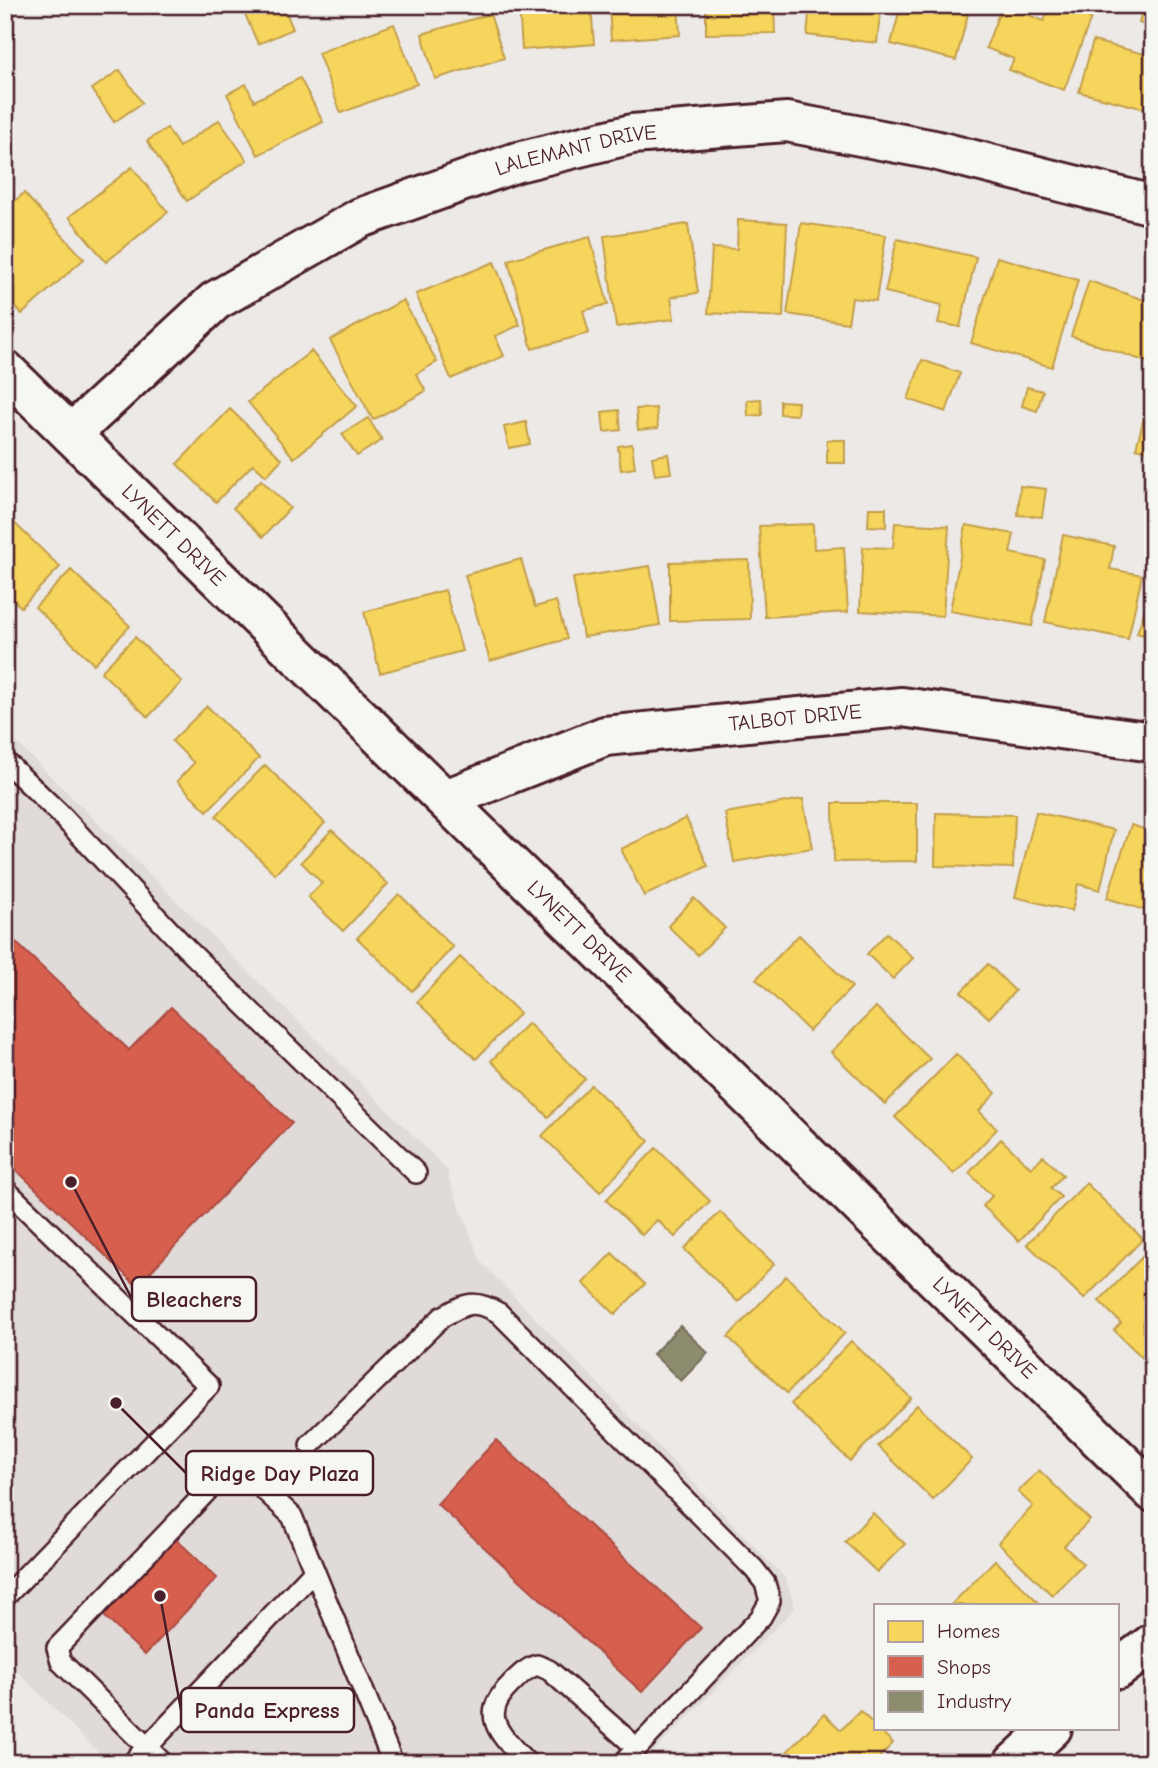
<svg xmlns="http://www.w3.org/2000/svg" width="1158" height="1768" font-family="'Comic Neue',sans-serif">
<rect width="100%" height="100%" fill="#ece9e6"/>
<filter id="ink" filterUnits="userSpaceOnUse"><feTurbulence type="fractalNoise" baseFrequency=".0143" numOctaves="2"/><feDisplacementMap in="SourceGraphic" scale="14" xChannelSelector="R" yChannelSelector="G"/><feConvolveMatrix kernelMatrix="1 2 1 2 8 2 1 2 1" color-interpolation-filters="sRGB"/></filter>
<g filter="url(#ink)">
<path fill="#e0dad8" d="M 5,731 L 442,1164 L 449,1173 L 447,1175 L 481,1262 L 786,1579 L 795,1608 L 643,1763 L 109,1763 L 5,1659 Z"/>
<path fill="#f6d55c" stroke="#c29e4d" stroke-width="2" d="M 5,5 L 21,5 L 5,15 Z
M 260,5 L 283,5 L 293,29 L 258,44 L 244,12 Z
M 519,5 L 591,5 L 594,44 L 522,50 Z
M 609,5 L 678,5 L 680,35 L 611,40 Z
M 706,5 L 774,5 L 775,33 L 706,34 Z
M 810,5 L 881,5 L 877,43 L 807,35 Z
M 901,5 L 951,5 L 969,10 L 956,60 L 891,44 Z
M 1002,5 L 1044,21 L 1050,5 L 1091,18 L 1064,90 L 1009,70 L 1014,59 L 986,48 Z
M 1143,5 L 1153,5 L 1153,27 L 1139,23 Z
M 490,14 L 504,58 L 435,79 L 422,34 Z
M 394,24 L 417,84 L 341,113 L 318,53 Z
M 1093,41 L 1153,56 L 1153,80 L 1145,109 L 1079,92 Z
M 120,70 L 142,103 L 114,122 L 92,89 Z
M 300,78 L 323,122 L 258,155 L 227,94 L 246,84 L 254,101 Z
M 219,120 L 247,160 L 187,201 L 147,141 L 167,128 L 179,147 Z
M 132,167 L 168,212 L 106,262 L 69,217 Z
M 24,193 L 84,259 L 22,314 L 5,296 L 5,242 L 10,238 L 5,233 L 5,210 Z
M 738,220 L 787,223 L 783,317 L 708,313 L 712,248 L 737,249 Z
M 801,223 L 886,235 L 876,301 L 852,298 L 848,323 L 787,314 Z
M 688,224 L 698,293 L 671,297 L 674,319 L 616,327 L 604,236 Z
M 590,237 L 608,304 L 583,311 L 589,333 L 532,349 L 508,260 Z
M 897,239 L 976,257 L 960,327 L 938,323 L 942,305 L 885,292 Z
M 997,257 L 1078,280 L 1052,367 L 971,343 Z
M 494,262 L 520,325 L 495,336 L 504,356 L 451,379 L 416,294 Z
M 1089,281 L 1153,303 L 1153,346 L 1147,362 L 1071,336 Z
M 403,300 L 437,362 L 416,374 L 426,391 L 373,420 L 330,340 Z
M 311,351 L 357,406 L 294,458 L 248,402 Z
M 922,360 L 960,373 L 946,412 L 908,399 Z
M 1027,387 L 1043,391 L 1037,411 L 1022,406 Z
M 761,399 L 762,415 L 748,416 L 747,400 Z
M 780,401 L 798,402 L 797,415 L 780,414 Z
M 656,408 L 658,428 L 638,430 L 636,409 Z
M 230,409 L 282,459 L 266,476 L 253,464 L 216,502 L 177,464 Z
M 619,410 L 621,430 L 604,432 L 602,412 Z
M 1146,410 L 1153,411 L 1153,452 L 1136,448 Z
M 368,418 L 382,440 L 357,456 L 342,434 Z
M 526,422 L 530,444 L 509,448 L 504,427 Z
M 827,440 L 845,440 L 845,463 L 827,463 Z
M 632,444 L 635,468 L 621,470 L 618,446 Z
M 668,454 L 671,473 L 655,475 L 652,457 Z
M 261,480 L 290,508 L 263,537 L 233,508 Z
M 1020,486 L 1046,489 L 1042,517 L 1018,515 Z
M 869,508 L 886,508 L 886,527 L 868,526 Z
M 5,514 L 60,567 L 21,607 L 5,592 Z
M 895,523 L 949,526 L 943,616 L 860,611 L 863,547 L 893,548 Z
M 813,524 L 814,549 L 844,547 L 848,612 L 765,617 L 759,526 Z
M 966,525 L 1014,534 L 1010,553 L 1045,560 L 1032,626 L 950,611 Z
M 1063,535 L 1114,546 L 1110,569 L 1142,575 L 1128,639 L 1045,622 Z
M 521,559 L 535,607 L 556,601 L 567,639 L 490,661 L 465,575 Z
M 749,560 L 750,619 L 670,621 L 670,562 Z
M 650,566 L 660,625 L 583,637 L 573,578 Z
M 71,570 L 130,626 L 94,664 L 35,607 Z
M 1153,586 L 1153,638 L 1137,633 Z
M 445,590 L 462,651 L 380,673 L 364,612 Z
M 135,637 L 182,682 L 148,717 L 101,672 Z
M 207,706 L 259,758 L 207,811 L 177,781 L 194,763 L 172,741 Z
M 265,765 L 325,823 L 275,874 L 216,816 Z
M 803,799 L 812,848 L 734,862 L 725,813 Z
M 833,803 L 917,803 L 917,861 L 834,862 Z
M 1036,812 L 1114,830 L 1100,890 L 1078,884 L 1072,911 L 1015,897 Z
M 936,813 L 1015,815 L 1013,868 L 935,866 Z
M 686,818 L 708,866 L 644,896 L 621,849 Z
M 1131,825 L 1153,832 L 1150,912 L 1107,898 Z
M 332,830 L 388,884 L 343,931 L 308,897 L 322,883 L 301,862 Z
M 399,894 L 453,947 L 412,991 L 357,938 Z
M 694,898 L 725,928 L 698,955 L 668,926 Z
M 887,933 L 913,958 L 893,979 L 867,954 Z
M 799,935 L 852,987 L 809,1031 L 756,979 Z
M 460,957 L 520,1013 L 476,1059 L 417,1002 Z
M 988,964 L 1015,991 L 989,1018 L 961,992 Z
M 876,1007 L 930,1059 L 885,1104 L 831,1052 Z
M 528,1023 L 585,1079 L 548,1117 L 491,1061 Z
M 956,1054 L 996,1093 L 979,1111 L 997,1129 L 954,1174 L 895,1117 Z
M 591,1085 L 649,1141 L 600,1192 L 542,1136 Z
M 1001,1139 L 1031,1168 L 1043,1156 L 1063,1175 L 1051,1188 L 1061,1197 L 1019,1241 L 983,1206 L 992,1196 L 969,1173 Z
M 656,1148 L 710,1201 L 675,1237 L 657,1220 L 642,1235 L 606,1200 Z
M 1086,1183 L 1143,1239 L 1084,1299 L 1027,1244 Z
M 720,1212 L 774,1264 L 738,1302 L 684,1249 Z
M 1153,1246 L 1153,1366 L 1152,1367 L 1114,1330 L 1121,1323 L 1099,1301 Z
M 612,1253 L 645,1284 L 615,1314 L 583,1283 Z
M 786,1276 L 845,1333 L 787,1393 L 728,1337 Z
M 851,1341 L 911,1398 L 850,1461 L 791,1404 Z
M 917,1405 L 972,1459 L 933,1500 L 878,1446 Z
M 1039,1470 L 1090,1520 L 1064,1546 L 1083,1564 L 1052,1595 L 998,1543 L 1033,1506 L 1018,1492 Z
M 873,1513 L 905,1544 L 877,1572 L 845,1542 Z
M 995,1560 L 1038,1602 L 1035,1605 L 951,1605 Z
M 860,1711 L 893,1743 L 874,1763 L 794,1763 L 785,1754 L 824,1714 L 841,1730 Z"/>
<path fill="#d6604d" stroke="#ac4c43" stroke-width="2" d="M 5,932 L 129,1050 L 171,1007 L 292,1123 L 137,1286 L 5,1159 Z
M 496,1440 L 701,1628 L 642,1692 L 437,1504 Z
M 175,1538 L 217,1578 L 145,1655 L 103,1615 Z"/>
<path fill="#8c8c6e" stroke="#786b5a" stroke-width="2" d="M 680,1326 L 708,1353 L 681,1381 L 653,1354 Z"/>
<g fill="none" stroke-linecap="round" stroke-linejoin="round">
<defs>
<path id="lane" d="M 5,761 L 60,814 L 186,948 L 416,1173
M 5,1189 L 209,1386 L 5,1597
M 310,1445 L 442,1317 C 466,1303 474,1299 499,1313 L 754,1569 L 765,1583 L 770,1601 L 761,1617 L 623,1763
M 132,1763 L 313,1572
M 163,1763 L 61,1662 L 57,1648 L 213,1485 L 233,1472 L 249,1476 L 292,1516 L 393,1763
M 527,1763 C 502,1736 477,1717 510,1685 C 519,1676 525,1669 537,1665 L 549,1670 L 637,1748"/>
<g id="street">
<path id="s1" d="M 5,370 L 1153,1492"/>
<path id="s2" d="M 71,434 L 215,301 L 360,218 L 514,163 L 632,134 L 787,122 L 934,150 L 1153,205"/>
<path id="s3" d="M 446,799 L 605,736 L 902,707 L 1153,742"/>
<path d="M 1118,1669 L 1153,1643"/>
<path d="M 1014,1763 L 1052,1728"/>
</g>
</defs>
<use href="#lane" stroke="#4a1f2b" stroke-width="24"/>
<use href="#street" stroke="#4a1f2b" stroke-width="44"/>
<use href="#lane" stroke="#f6f6f2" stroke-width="19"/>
<use href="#street" stroke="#f6f6f2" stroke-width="38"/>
</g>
</g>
<g text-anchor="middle" stroke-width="7" stroke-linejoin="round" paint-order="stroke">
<g font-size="21" fill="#4a1f2b" stroke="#f6f6f2">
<text dy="7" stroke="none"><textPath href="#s2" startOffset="590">LALEMANT DRIVE</textPath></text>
<text dy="7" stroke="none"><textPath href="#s1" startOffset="236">LYNETT DRIVE</textPath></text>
<text dy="7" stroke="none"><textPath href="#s3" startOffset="362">TALBOT DRIVE</textPath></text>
<text dy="7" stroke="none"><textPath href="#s1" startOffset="803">LYNETT DRIVE</textPath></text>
<text dy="7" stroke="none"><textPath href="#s1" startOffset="1370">LYNETT DRIVE</textPath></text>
</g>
</g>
<path fill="none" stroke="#4a1f2b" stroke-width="2.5" d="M71 1182L132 1299M116 1403L186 1473M160 1596L181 1710"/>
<g fill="#4a1f2b" stroke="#f6f6f2" stroke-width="2.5">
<circle cx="71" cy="1182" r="7"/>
<circle cx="116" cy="1403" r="7"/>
<circle cx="160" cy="1596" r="7"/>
</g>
<g fill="#f6f6f2" stroke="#4a1f2b" stroke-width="2.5">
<rect x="132" y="1277" width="124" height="44" rx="7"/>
<rect x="186" y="1451" width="187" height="44" rx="7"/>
<rect x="181" y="1688" width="173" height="44" rx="7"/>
</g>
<g font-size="23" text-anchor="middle" font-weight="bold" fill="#4a1f2b">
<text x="194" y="1307">Bleachers</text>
<text x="280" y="1481">Ridge Day Plaza</text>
<text x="267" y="1718">Panda Express</text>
</g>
<rect width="1158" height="1768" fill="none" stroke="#f6f6f2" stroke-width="28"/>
<rect x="14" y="14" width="1130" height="1740" fill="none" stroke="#4a1f2b" stroke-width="2.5" filter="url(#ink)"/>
<rect x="874" y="1604" width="245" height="126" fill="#f6f6f2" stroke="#b1a0a2" stroke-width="2"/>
<rect x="888" y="1621" width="35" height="21" fill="#f6d55c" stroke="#b1a0a2" stroke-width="2"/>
<text x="937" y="1638" font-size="21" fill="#4a1f2b">Homes</text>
<rect x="888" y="1656" width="35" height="21" fill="#d6604d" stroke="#b1a0a2" stroke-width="2"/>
<text x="937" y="1674" font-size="21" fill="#4a1f2b">Shops</text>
<rect x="888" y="1691" width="35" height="21" fill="#8c8c6e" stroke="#b1a0a2" stroke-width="2"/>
<text x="937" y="1708" font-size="21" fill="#4a1f2b">Industry</text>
</svg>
